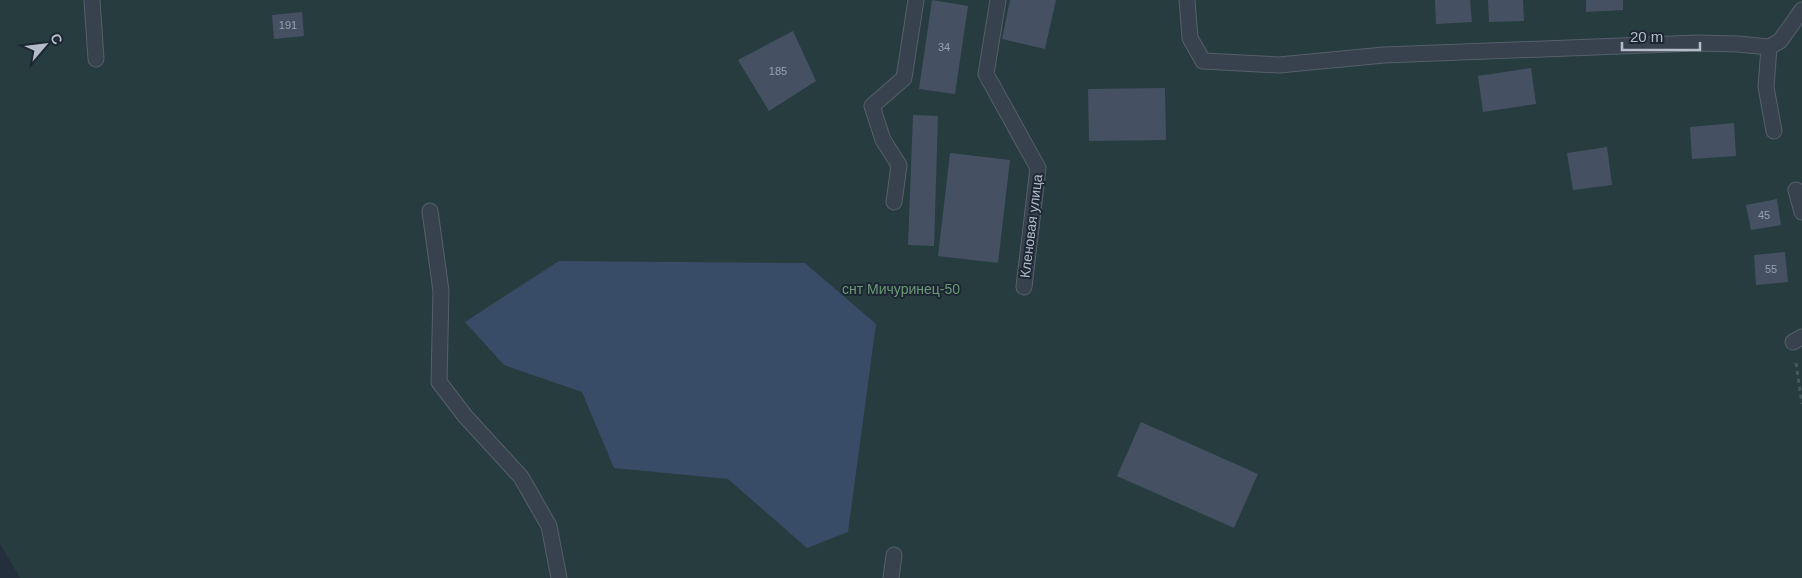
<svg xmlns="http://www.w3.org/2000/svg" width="1802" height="578" font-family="Arial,sans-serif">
<rect width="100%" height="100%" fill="#242f3e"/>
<path fill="#263c3f" d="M 0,0 L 1802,0 L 1802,578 L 20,578 L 0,544 Z"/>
<path fill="#394c67" d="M 559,261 L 805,263 L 876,324 L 848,532 L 807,548 L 728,479 L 614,468 L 582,392 L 504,365 L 465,322 Z"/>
<path fill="#455162" d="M 932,0 L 968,6 L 955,94 L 919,89 Z
M 1010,0 L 1056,0 L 1045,49 L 1002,39 Z
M 1435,0 L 1470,0 L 1472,22 L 1436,24 Z
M 1488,0 L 1523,0 L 1524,21 L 1489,22 Z
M 1586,0 L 1623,0 L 1623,10 L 1586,12 Z
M 302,12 L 304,36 L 274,39 L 272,15 Z
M 793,31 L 816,81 L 769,111 L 738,60 Z
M 1531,68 L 1536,104 L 1483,112 L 1478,76 Z
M 1165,88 L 1166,140 L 1089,141 L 1088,89 Z
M 913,115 L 938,116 L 934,246 L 908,245 Z
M 1734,123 L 1736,156 L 1692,159 L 1690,127 Z
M 1607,147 L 1612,185 L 1573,190 L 1567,153 Z
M 950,153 L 1010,160 L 998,263 L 938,256 Z
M 1777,199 L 1781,225 L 1751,230 L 1746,205 Z
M 1785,252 L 1788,282 L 1756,285 L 1754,255 Z
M 1141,422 L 1258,474 L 1234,528 L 1117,476 Z"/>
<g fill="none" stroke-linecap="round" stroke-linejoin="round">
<defs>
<path id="lane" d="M 92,0 L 96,59
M 998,0 L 986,74 L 1038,168 L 1024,287
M 1187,0 L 1190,38 L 1203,61 L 1279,65 L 1384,55 L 1697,43 L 1738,44 L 1769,47 L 1780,41 L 1802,10
M 1769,47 L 1766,87 L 1774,131
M 1796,190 L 1802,212
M 894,202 L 899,165 L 883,140 L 872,106 L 904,78 L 916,0
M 430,211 L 441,291 L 439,382 L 465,416 L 521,477 L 549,526 L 559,578
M 1793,342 L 1802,337
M 891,578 L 894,555"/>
</defs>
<use href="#lane" stroke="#565f6c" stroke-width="17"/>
<path stroke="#44595c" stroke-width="3" stroke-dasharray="4 4" stroke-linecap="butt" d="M 1796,363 L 1802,404"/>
<use href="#lane" stroke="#38414e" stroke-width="15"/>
</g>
<g text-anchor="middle" stroke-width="4" stroke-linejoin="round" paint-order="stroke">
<g font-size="11" fill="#98a1af">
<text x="288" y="29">191</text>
<text x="944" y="51">34</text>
<text x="778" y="75">185</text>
<text x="1764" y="219">45</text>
<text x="1771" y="273">55</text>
</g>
<g font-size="14" fill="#b4bcc9" stroke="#1d2633">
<text transform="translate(1031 226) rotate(-83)" y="5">Кленовая улица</text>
</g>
<g font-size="14" fill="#6b9a76" stroke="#1d2633">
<text x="901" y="294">снт Мичуринец-50</text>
</g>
</g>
<g transform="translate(45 45) rotate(62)" stroke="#1d2633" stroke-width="4" paint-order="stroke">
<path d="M0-4L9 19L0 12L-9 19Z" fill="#b4bcc9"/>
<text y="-8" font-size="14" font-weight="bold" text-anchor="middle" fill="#b4bcc9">С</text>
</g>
<path d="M1622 42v8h78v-8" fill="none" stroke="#b4bcc9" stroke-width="2.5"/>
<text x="1630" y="42" font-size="15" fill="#b4bcc9" stroke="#1d2633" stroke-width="4" paint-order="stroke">20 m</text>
</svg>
